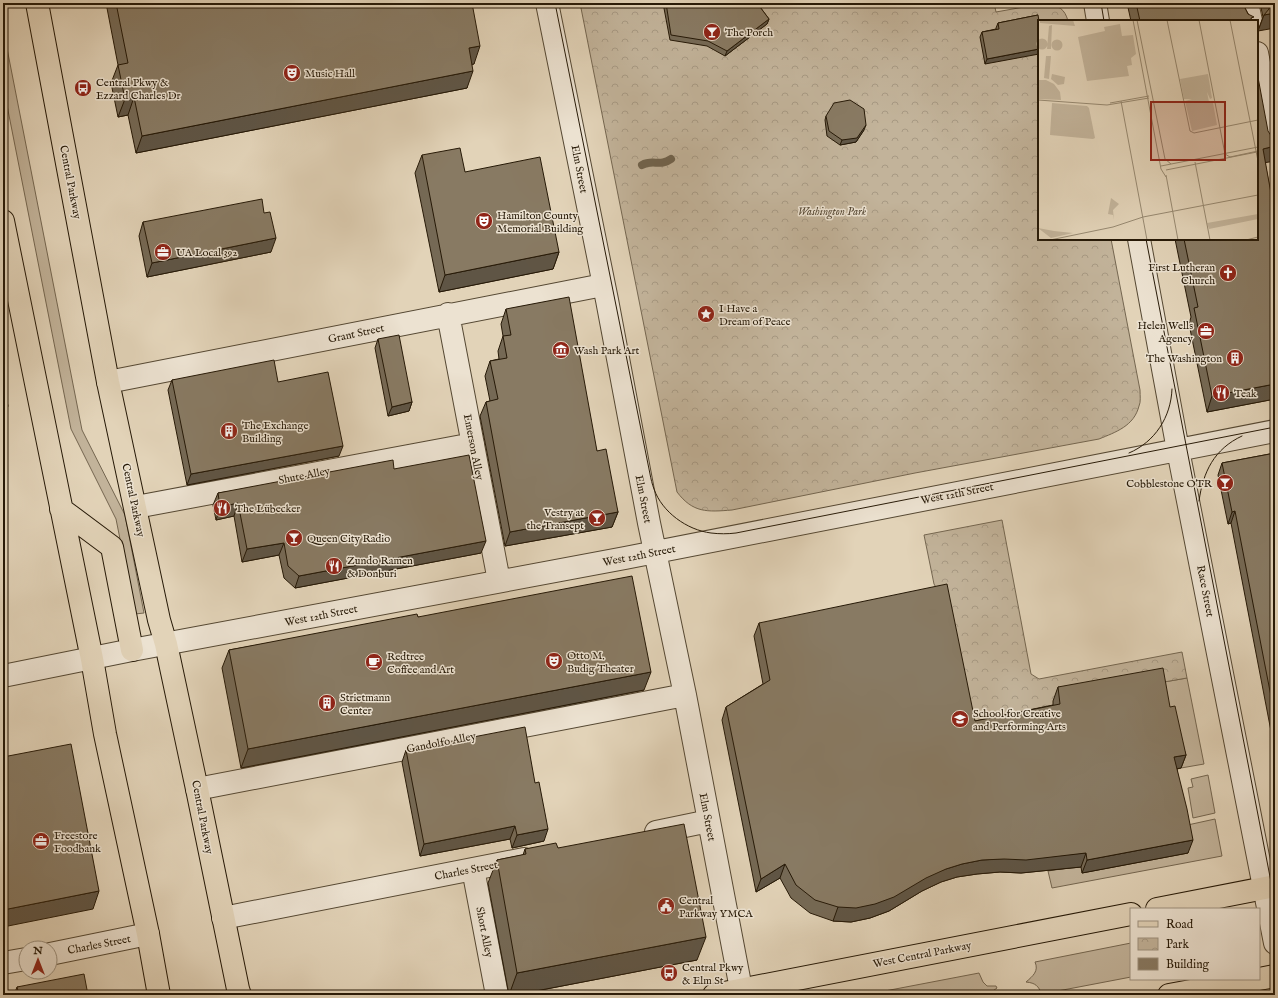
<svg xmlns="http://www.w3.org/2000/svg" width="1278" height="998" font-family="'IM FELL English',serif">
<defs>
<pattern id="park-crowns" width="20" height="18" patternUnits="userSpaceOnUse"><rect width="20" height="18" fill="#c2b39a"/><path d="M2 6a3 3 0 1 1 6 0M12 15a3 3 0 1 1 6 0" fill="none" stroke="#a79983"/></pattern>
</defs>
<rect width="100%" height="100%" fill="#e2d3b8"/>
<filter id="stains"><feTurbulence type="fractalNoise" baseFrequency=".005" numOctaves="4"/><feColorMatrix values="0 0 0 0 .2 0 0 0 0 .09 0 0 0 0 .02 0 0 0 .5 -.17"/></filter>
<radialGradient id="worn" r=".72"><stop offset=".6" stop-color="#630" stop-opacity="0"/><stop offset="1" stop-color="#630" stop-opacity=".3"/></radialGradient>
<path fill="#c2b39a" stroke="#746650" d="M 3,28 L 82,430 L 125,515 L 144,613 L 135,614 L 116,519 L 71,429 L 3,85 Z
M 1187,678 L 1204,764 L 1181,768 L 1164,682 Z
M 1208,775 L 1215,813 L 1193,818 L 1188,788 L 1193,787 L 1191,779 Z
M 1215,819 L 1222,856 L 1052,888 L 1048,871 L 1081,866 L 1183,826 Z
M 1131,943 L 1131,977 L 1042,994 C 1038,986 1036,983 1026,982 C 1033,976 1039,971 1035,962 Z
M 979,973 L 983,982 L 987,986 L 996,986 L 997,988 L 987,995 L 864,995 Z"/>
<path fill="url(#park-crowns)" stroke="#746650" d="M 580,3 L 994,3 L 996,12 L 1046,3 C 1058,5 1065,9 1068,21 L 1039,21 L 1039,239 L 1111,239 L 1140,390 C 1140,396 1141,402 1139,406 C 1134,426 1116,432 1099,439 L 915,473 L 732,510 C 707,512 693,513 677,492 Z
M 1002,520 L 1031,674 L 1039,679 L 1182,652 L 1187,678 L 1164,682 L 1055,717 L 970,734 L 942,598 L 934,584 L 924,535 Z"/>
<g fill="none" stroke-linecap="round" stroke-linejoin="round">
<path stroke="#70634d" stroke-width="8" d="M 642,165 C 653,159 660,167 671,159"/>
<defs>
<path id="minor" d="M 547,3 L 607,300 L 649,523 L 685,695 L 741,989
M 1095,3 L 1098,21
M 1247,3 L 1251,21
M 1257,53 L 1275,144
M 1139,239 L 1178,450 L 1275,943
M 448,314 L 499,581
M 108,382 L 603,285
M 136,507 L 473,444
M 3,676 L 132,650 L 625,558 L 1275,431
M 197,789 L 685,695
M 656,832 L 709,821
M 473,869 L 497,995
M 223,918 L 524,859
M 50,954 L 148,934
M 3,963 L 26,959"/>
<path id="major" d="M 37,3 L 108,382 L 159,620 L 166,644 L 197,789 L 238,989 L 240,995
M 3,221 L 92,659 L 105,734 L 148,934 L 159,995
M 61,509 L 112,547 L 132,650
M 1157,909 L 1275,886
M 1259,979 L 1275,976
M 714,995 L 1131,914
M 1169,995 L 1256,979"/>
</defs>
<use href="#minor" stroke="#554833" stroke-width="24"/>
<use href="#major" stroke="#261907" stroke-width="24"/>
<use href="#minor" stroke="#ece2d1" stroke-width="22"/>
<use href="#major" stroke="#e2d3b8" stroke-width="22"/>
<path stroke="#261907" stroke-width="1" d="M 555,3 L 650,474 C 651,479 652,484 654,489 C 662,512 687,530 711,533 C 719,534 728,534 736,533 L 1275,427
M 1101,3 L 1104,21
M 1146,239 L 1272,887 L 1275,894
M 1129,453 C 1155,442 1171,417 1172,389
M 1199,501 C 1203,472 1214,449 1242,436"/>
</g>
<path fill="#756955" stroke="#261907" d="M 106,3 L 472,3 L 474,64 L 472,64 L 467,88 L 136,153 L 128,115 L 118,117 L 111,83 L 118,65 Z
M 663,3 L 757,3 L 769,19 L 767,24 L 725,56 L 707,46 L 670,40 Z
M 1127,3 L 1244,3 L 1245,8 L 1252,21 L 1131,21 Z
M 1260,3 L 1275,3 L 1258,31 L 1263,17 Z
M 1038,15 L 985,64 L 980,37 L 982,32 L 996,29 L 996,28 L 998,23 Z
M 826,116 L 864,130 L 856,142 L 840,145 L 827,136 L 825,120 Z
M 422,155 L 559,252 L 553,269 L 439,292 L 415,173 Z
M 1265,163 L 1272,199 L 1275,198 L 1275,399 L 1207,412 L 1189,324 L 1191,317 L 1175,239 L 1257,239 Z
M 143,222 L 271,252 L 147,277 L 139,236 Z
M 506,309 L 597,451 L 618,512 L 612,527 L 505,546 L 480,416 L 486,402 L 490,401 L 485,376 L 490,361 L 499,359 L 498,351 L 503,336 L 501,324 Z
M 378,339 L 412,402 L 409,411 L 388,416 L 375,348 Z
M 172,380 L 278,382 L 339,456 L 187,485 L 168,390 Z
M 1275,453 L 1275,752 L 1231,523 L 1228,524 L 1218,475 L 1222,463 Z
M 394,469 L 481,553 L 295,588 L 284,578 L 279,555 L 242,562 L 234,516 L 216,520 L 213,505 L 218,493 Z
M 418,617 L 644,690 L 241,768 L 222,668 L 229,650 Z
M 759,623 L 975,721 L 1053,705 L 1053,701 L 1058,687 L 1170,707 L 1186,755 L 1181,768 L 1177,769 L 1188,853 L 1082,873 L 1081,867 L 1021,873 L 1000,872 L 977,874 L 957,877 L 941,882 L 922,891 L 889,911 L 870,918 L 851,922 L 833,921 L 810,913 L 791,898 L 780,878 L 756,892 L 722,720 L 726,707 L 763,684 L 754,636 Z
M 406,750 L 544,841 L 512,848 L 510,839 L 420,856 L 402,762 Z
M 558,848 L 697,960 L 515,995 L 509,995 L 488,883 L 497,860 L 523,855 L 525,849 Z
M 17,987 L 88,995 L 14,995 Z"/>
<path fill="#5f5545" stroke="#261907" d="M 1275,13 L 1275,28 L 1258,31 L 1264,15 Z
M 769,19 L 767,24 L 725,56 L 727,51 Z
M 480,46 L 474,64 L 463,66 L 469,48 Z
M 1039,49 L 1039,54 L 985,64 L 987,59 Z
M 473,71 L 467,88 L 136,153 L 142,136 Z
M 134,97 L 128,115 L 118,117 L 125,99 Z
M 866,125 L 864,130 L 856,142 L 840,145 L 842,140 Z
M 1275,146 L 1275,161 L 1257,164 L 1263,149 Z
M 276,238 L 271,252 L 147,277 L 152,263 Z
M 559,252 L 553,269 L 439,292 L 445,275 Z
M 1275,384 L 1275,399 L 1207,412 L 1212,396 Z
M 412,402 L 409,411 L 388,416 L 392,407 Z
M 8,406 L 3,419 L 3,408 Z
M 343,446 L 339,456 L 187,485 L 191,474 Z
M 238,503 L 234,516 L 216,520 L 220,507 Z
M 1235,511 L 1231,523 L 1228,524 L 1232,512 Z
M 618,512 L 612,527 L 505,546 L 510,532 Z
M 486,541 L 481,553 L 295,588 L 299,576 Z
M 284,543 L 279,555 L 242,562 L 247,549 Z
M 651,672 L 644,690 L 241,768 L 248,749 Z
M 1186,755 L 1181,768 L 1169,770 L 1174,757 Z
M 515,826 L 510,839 L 420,856 L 424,844 Z
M 548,829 L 544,841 L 512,848 L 517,835 Z
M 1193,840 L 1188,853 L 1082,873 L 1087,860 Z
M 1086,853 L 1081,867 L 1021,873 L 1000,872 L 977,874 L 957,877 L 941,882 L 922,891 L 889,911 L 870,918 L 851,922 L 833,921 L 838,907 L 946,869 L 962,864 L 982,860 Z
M 785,864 L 780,878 L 756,892 L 761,879 Z
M 99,891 L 93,909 L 3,927 L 3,910 Z
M 706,937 L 697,960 L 515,995 L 509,995 L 517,973 Z"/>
<path fill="#887a63" stroke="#261907" d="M 116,3 L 472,3 L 480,46 L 469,48 L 473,71 L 142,136 L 134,97 L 125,99 L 118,65 L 128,63 Z
M 666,3 L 757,3 L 769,19 L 727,51 L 708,41 L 671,35 Z
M 1136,3 L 1244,3 L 1245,8 L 1248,14 L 1254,17 L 1251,18 L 1252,21 L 1140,21 Z
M 1269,3 L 1275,3 L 1275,13 L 1264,15 L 1269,9 Z
M 1038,15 L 1039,21 L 1039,49 L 987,59 L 982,32 L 999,29 L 998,23 Z
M 1257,72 L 1268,131 L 1272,137 L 1275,139 L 1275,146 L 1263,149 L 1272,199 L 1275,198 L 1275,384 L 1212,396 L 1194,308 L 1198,307 L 1184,239 L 1257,239 Z
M 850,100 L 864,109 L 866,125 L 857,138 L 842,140 L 829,131 L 826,116 L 834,103 Z
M 460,148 L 465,172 L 540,157 L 559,252 L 445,275 L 422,155 Z
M 262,199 L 264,213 L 270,212 L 276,238 L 152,263 L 143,222 Z
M 569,297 L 597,451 L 606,449 L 618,512 L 510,532 L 486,402 L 498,399 L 490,361 L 507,358 L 503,336 L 511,335 L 506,309 Z
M 399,335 L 412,402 L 392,407 L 378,339 Z
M 274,360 L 278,382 L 328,372 L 343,446 L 191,474 L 172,380 Z
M 3,381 L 8,406 L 3,408 Z
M 1275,453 L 1275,717 L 1235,511 L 1232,512 L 1222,463 Z
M 469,455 L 486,541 L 299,576 L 288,566 L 284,543 L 247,549 L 238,503 L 220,507 L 218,493 L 393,460 L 394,469 Z
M 632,576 L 651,672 L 248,749 L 229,650 L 417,614 L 418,617 Z
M 947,584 L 975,721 L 1060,704 L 1058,687 L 1163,668 L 1170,707 L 1175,706 L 1186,755 L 1174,757 L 1187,809 L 1193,840 L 1087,860 L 1086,853 L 1026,860 L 1004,859 L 982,860 L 962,864 L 946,869 L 926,878 L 894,897 L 875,904 L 856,908 L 838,907 L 815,900 L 796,885 L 785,864 L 761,879 L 726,707 L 770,680 L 759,623 Z
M 525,727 L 535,783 L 539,782 L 548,829 L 517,835 L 515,826 L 424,844 L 406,750 Z
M 71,744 L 99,891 L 3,910 L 3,757 Z
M 684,824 L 706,937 L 517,973 L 497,860 L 526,854 L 525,849 L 556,843 L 558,848 Z
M 84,974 L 88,995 L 19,995 L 17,987 Z"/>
<defs>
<symbol id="bar-disc" viewBox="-11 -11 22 22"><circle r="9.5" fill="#8f2418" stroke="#ece2d1"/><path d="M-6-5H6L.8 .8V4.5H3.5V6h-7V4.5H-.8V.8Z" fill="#fff"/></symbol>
<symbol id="theatre-disc" viewBox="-11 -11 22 22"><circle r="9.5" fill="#8f2418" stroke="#ece2d1"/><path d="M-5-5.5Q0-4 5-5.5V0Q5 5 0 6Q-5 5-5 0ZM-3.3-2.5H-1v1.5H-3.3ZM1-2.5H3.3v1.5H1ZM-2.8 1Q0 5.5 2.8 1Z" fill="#fff"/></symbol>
<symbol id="bus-disc" viewBox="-11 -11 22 22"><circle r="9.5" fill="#8f2418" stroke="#ece2d1"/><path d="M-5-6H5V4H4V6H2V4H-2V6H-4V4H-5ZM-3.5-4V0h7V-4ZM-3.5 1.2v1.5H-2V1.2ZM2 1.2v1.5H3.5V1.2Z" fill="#fff"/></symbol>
<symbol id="office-disc" viewBox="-11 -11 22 22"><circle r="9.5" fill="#8f2418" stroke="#ece2d1"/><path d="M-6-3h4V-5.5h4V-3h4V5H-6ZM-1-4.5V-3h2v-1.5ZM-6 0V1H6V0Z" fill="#fff"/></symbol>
<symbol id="church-disc" viewBox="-11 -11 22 22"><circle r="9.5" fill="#8f2418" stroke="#ece2d1"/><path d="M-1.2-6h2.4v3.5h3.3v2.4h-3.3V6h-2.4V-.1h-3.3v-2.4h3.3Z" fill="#fff"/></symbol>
<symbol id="sight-disc" viewBox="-11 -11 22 22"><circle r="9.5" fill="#8f2418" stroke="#ece2d1"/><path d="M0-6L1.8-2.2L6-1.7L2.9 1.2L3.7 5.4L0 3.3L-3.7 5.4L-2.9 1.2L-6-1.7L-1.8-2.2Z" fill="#fff"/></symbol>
<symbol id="museum-disc" viewBox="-11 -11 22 22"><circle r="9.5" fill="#8f2418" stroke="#ece2d1"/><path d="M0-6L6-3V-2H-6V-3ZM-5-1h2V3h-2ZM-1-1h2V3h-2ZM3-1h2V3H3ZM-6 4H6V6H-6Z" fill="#fff"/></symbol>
<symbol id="building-disc" viewBox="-11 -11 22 22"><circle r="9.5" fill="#8f2418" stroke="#ece2d1"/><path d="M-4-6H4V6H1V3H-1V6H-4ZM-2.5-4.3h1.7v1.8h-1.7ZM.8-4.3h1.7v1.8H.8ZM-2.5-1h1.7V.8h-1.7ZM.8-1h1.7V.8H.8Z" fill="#fff"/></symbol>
<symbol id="restaurant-disc" viewBox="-11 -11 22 22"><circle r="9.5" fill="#8f2418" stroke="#ece2d1"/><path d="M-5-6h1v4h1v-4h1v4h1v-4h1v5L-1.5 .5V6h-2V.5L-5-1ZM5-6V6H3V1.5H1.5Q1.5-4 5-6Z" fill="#fff"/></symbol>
<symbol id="cafe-disc" viewBox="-11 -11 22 22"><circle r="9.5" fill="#8f2418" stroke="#ece2d1"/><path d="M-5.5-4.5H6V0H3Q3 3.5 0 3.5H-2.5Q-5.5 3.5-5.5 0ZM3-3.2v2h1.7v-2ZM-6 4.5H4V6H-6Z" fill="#fff"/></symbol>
<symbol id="school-disc" viewBox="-11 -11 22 22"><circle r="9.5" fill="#8f2418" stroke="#ece2d1"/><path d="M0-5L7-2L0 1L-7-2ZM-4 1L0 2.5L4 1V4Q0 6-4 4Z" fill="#fff"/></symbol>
<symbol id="civic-disc" viewBox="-11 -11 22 22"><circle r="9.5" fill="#8f2418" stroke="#ece2d1"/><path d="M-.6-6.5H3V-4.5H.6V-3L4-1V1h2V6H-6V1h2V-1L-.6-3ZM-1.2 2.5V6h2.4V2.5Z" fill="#fff"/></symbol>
</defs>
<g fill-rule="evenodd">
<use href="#bar-disc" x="702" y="22" width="20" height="20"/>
<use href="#theatre-disc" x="282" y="63" width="20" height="20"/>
<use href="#bus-disc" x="73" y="78" width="20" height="20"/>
<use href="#theatre-disc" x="474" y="211" width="20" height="20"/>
<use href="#office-disc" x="153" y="242" width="20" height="20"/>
<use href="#church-disc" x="1218" y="263" width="20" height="20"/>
<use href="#sight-disc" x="696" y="304" width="20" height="20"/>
<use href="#office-disc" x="1196" y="321" width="20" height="20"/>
<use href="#museum-disc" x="551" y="340" width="20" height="20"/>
<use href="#building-disc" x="1225" y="348" width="20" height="20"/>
<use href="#restaurant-disc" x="1211" y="383" width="20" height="20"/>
<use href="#building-disc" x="219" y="421" width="20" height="20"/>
<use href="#bar-disc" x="1215" y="473" width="20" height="20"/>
<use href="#restaurant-disc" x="212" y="498" width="20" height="20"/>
<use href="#bar-disc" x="587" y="508" width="20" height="20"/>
<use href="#bar-disc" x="284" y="528" width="20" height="20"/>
<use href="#restaurant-disc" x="324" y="556" width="20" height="20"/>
<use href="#theatre-disc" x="544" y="651" width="20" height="20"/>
<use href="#cafe-disc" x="364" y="652" width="20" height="20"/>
<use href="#building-disc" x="317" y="693" width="20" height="20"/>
<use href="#school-disc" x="950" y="709" width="20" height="20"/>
<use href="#office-disc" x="31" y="831" width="20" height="20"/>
<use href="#civic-disc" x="656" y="896" width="20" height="20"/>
<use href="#bus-disc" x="659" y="963" width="20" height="20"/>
</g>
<g text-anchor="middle" stroke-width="3" stroke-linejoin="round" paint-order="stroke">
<g font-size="11" fill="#261907" stroke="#ece2d1" text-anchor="start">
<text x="725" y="36">The Porch</text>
<text x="305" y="77">Music Hall</text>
<text x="96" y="86">Central Pkwy &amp;<tspan x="96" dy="13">Ezzard Charles Dr</tspan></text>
<text x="497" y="219">Hamilton County<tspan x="497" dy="13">Memorial Building</tspan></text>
<text x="176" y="256">UA Local 392</text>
<text x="1215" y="271" text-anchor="end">First Lutheran<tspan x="1215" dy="13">Church</tspan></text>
<text x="719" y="312">I Have a<tspan x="719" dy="13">Dream of Peace</tspan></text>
<text x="1193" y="329" text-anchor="end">Helen Wells<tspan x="1193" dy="13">Agency</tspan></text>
<text x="574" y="354">Wash Park Art</text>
<text x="1222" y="362" text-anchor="end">The Washington</text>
<text x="1234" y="397">Teak</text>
<text x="242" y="429">The Exchange<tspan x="242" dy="13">Building</tspan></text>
<text x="1212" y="487" text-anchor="end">Cobblestone OTR</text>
<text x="235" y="512">The Lübecker</text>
<text x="584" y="516" text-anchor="end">Vestry at<tspan x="584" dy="13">the Transept</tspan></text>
<text x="307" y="542">Queen City Radio</text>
<text x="347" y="564">Zundo Ramen<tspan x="347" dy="13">&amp; Donburi</tspan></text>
<text x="567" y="659">Otto M.<tspan x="567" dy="13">Budig Theater</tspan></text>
<text x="387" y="660">Redtree<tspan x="387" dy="13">Coffee and Art</tspan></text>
<text x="340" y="701">Strietmann<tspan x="340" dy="13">Center</tspan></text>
<text x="973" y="717">School for Creative<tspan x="973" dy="13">and Performing Arts</tspan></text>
<text x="54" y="839">Freestore<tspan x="54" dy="13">Foodbank</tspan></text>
<text x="679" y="904">Central<tspan x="679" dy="13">Parkway YMCA</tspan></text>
<text x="682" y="971">Central Pkwy<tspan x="682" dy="13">&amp; Elm St</tspan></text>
</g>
<g font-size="11" fill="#261907" stroke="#ece2d1">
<text transform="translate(580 169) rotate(79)" y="4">Elm Street</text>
<text transform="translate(71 182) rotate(79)" y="4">Central Parkway</text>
<text transform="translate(356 333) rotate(-12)" y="4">Grant Street</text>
<text transform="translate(474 447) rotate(79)" y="4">Emerson Alley</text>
<text transform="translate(304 475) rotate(-11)" y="4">Shute Alley</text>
<text transform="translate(957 493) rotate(-11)" y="4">West 12th Street</text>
<text transform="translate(644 499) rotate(79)" y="4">Elm Street</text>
<text transform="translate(134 500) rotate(78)" y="4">Central Parkway</text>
<text transform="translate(639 555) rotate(-11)" y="4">West 12th Street</text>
<text transform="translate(1206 591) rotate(79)" y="4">Race Street</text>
<text transform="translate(321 615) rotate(-11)" y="4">West 12th Street</text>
<text transform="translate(441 742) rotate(-11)" y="4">Gandolfo Alley</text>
<text transform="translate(203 817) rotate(79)" y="4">Central Parkway</text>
<text transform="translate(708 817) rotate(79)" y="4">Elm Street</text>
<text transform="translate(466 870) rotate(-11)" y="4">Charles Street</text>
<text transform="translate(485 932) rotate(79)" y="4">Short Alley</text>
<text transform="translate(99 944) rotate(-11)" y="4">Charles Street</text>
<text transform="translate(922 954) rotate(-11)" y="4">West Central Parkway</text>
</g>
<g font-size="11" font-style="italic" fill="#554733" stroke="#ece2d1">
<text x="832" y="215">Washington Park</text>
</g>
</g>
<g transform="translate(1038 20)">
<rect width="220" height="220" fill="#e2d3b8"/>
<path d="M 82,4 L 84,16 L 95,15 L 98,34 L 93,38 L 94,45 L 89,46 L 91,56 L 49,61 L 40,17 L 67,11 L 66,7 ZM 14,5 L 13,29 L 9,29 L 11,6 ZM-1.5 24a5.5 5.5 0 1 1 11 0a5.5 5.5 0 1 1-11 0ZM13.5 25a5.5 5.5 0 1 1 11 0a5.5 5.5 0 1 1-11 0ZM 8,36 L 13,36 L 11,59 L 6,58 ZM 14,54 L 27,57 L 26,64 L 20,65 L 13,59 ZM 14,83 L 49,86 L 51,88 L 57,118 L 55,119 L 12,115 ZM 73,178 L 81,184 L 75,190 L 76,200 L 75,195 L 70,194 ZM 0,208 L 16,211 L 35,213 L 13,218 Z" fill="#c2b39a"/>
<path d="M 2,0 L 35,0 L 37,6 L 2,3 ZM 170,54 L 174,78 L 172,79 L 169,72 L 171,82 L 175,83 L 179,105 L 154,111 L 147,81 L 154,79 L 146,79 L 142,59 ZM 0,60 L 8,60 L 16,64 L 22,72 L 23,80 L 0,79 ZM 220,194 L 220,199 L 171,209 L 169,203 Z" fill="#c2b39a"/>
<path fill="none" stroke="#978971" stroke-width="1" d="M 95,0 L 123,149 L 128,157M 99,0 L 127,139 L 133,144M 129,0 L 152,111 L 156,113 L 220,100M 161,0 L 187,134 L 192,137 L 220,131M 192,0 L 220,141M 0,80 L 69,85 L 111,78M 83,81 L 109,220M 72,83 L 111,76M 157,142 L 172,220M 123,146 L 220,127M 128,150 L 219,132M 128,155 L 140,220M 12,220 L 75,207 L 105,197 L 220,175M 208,220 L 220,217"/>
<path fill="#8f2418" fill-opacity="0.15" stroke="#8f2418" stroke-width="2" d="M 113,82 L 187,82 L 187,140 L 113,140 Z"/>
<rect width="220" height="220" fill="none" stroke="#261907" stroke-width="2"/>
</g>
<rect width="1278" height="998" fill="none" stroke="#e2d3b8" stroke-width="16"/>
<rect x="4" y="4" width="1270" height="990" fill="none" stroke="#261907" stroke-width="2"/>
<rect x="8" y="8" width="1262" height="982" fill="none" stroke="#261907"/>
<rect x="1130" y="908" width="130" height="72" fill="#ece2d1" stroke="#9d9280"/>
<rect x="1138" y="921" width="20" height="6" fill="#e2d3b8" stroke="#9d9280"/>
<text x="1166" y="928" font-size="12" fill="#261907">Road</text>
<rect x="1138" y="938" width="20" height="12" fill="url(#park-crowns)" stroke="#9d9280"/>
<text x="1166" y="948" font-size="12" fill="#261907">Park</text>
<rect x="1138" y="958" width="20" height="12" fill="#887a63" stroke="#9d9280"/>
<text x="1166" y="968" font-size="12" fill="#261907">Building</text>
<g transform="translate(38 960)"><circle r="19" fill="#ece2d1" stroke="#9d9280"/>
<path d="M0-3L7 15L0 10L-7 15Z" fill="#8f2418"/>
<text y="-6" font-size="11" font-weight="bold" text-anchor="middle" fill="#261907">N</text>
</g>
<rect width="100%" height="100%" filter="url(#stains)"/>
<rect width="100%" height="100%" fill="url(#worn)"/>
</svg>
